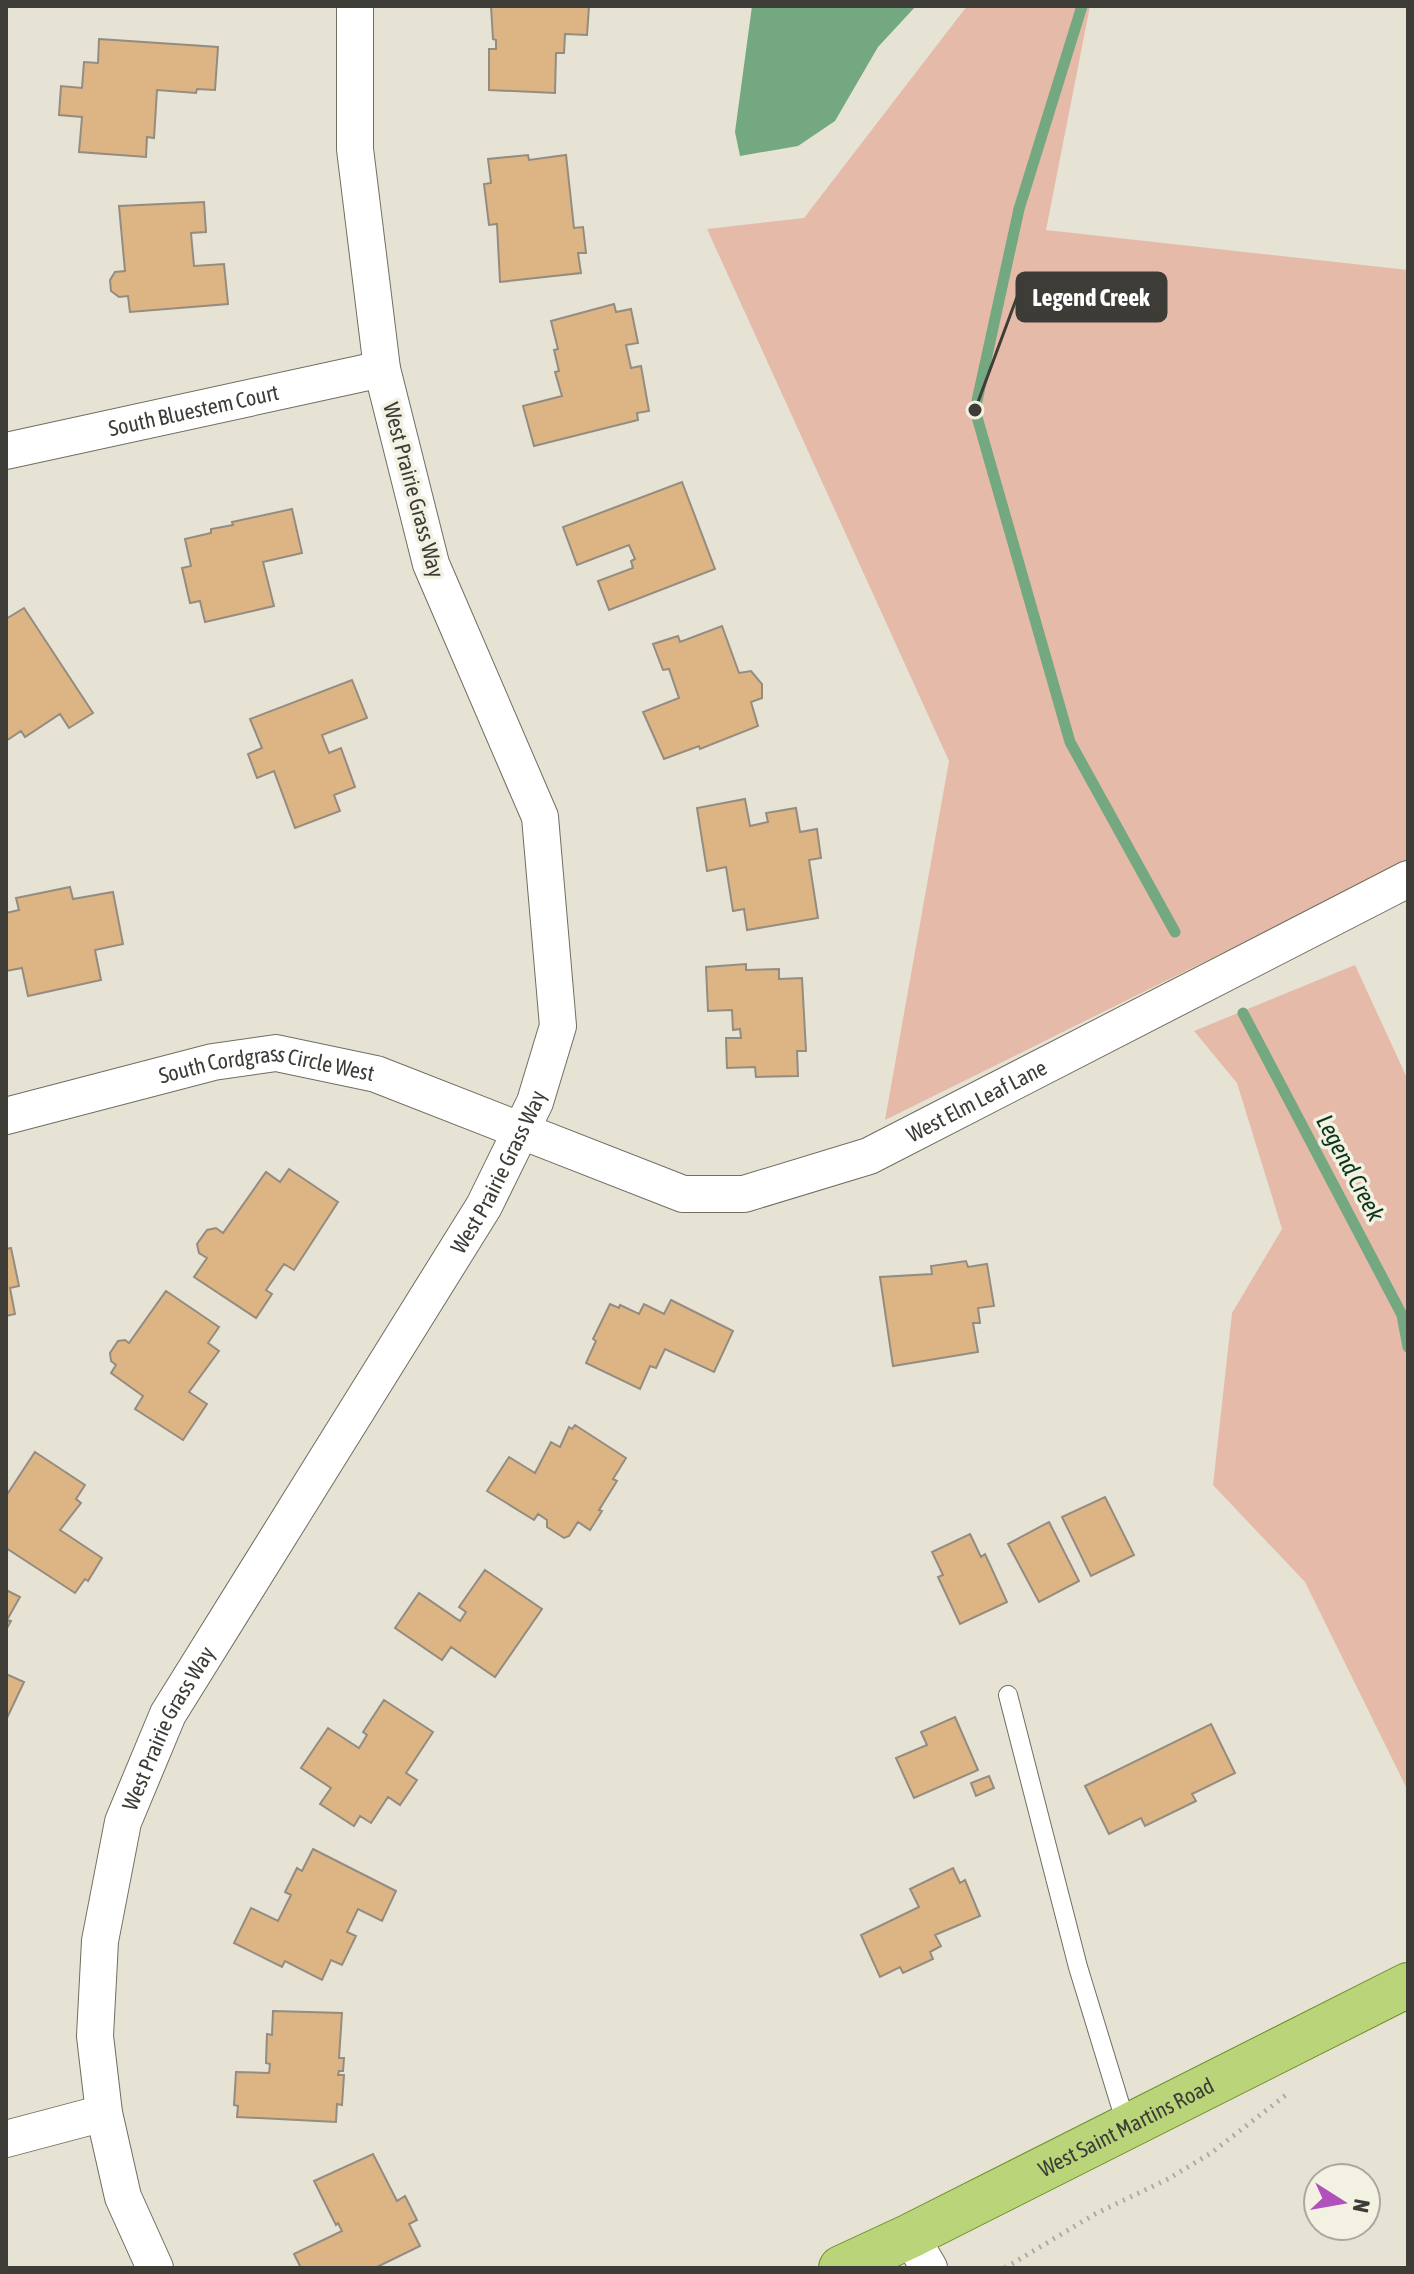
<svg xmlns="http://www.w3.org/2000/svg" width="1414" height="2274" font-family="'Asap Condensed',sans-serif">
<rect width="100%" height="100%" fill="#e6e3d5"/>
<path fill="#e6baa8" d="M 967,6 L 1090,6 L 1046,230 L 1408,270 L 1408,861 L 885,1120 L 949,761 L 707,229 L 804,218 Z
M 1355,965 L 1408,1080 L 1408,1791 L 1305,1582 L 1213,1485 L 1232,1313 L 1282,1229 L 1237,1083 L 1194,1031 Z"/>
<path fill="#73a881" d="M 752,6 L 916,6 L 878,47 L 835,121 L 798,146 L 740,156 L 735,132 Z"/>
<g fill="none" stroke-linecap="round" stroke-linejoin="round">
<path stroke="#73a881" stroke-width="11" d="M 1082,6 L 1019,209 L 975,410 L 1070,742 L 1175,932
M 1243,1013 L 1402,1315 L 1408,1347"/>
</g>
<path fill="#ddb483" stroke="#958c81" stroke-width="2" d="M 491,6 L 589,6 L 587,35 L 565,34 L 564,53 L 556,53 L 555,93 L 489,90 L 489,49 L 496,49 L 496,40 L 493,39 Z
M 99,39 L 218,47 L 215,90 L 197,89 L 196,93 L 157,90 L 154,138 L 147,137 L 146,157 L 79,152 L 82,117 L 59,115 L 61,86 L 82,88 L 84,62 L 98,63 Z
M 528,155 L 529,160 L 566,155 L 574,228 L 583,227 L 586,253 L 578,253 L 581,273 L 500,282 L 497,224 L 489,225 L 484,184 L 491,183 L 488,159 Z
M 204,202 L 206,232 L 191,233 L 194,266 L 224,264 L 228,304 L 130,312 L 128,296 L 119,297 L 111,291 L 110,280 L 115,272 L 125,271 L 119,206 Z
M 614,304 L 616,312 L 631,309 L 638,343 L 626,345 L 631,368 L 641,366 L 649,411 L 637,413 L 638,420 L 534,446 L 523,406 L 562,396 L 555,372 L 559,371 L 554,350 L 558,349 L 551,321 Z
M 682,482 L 715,569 L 609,610 L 598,581 L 633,568 L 631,561 L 635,559 L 629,545 L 577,565 L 563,527 Z
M 292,509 L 302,553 L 263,562 L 274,606 L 205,622 L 200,601 L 190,603 L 182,568 L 191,566 L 185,539 L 211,533 L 211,529 L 233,525 L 232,522 Z
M 24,608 L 93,713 L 69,728 L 60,714 L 25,737 L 21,731 L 6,741 L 6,619 Z
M 722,626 L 739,673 L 751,671 L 762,684 L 762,698 L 751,702 L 758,726 L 700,749 L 699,746 L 664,759 L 643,712 L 679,698 L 669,669 L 663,670 L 653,644 L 678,636 L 680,642 Z
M 352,680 L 367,718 L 322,735 L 329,753 L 341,748 L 355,787 L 334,795 L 340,811 L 295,828 L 274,771 L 257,778 L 248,754 L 262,748 L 250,719 Z
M 745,799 L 750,826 L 768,822 L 766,813 L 796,808 L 800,832 L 817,829 L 821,858 L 809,860 L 818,918 L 747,930 L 744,909 L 733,911 L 726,867 L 707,871 L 697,808 Z
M 70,887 L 73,899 L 113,892 L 123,944 L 95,950 L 101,980 L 28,996 L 22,968 L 6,971 L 6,913 L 19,910 L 16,898 Z
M 746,964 L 746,970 L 779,969 L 779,979 L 802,978 L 806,1051 L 797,1051 L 798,1076 L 756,1077 L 755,1067 L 727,1068 L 726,1038 L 741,1038 L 740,1029 L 733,1030 L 732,1010 L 708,1011 L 706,967 Z
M 289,1169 L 338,1202 L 294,1270 L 284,1264 L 266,1290 L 272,1294 L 256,1318 L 194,1277 L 207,1258 L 199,1253 L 197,1244 L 207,1230 L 216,1228 L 223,1233 L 266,1172 L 280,1182 Z
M 11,1248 L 19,1286 L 10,1288 L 15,1314 L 6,1316 L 6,1249 Z
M 966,1261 L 968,1267 L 987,1264 L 994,1306 L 978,1308 L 980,1323 L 973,1323 L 978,1352 L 893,1366 L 880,1277 L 932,1274 L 931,1266 Z
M 166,1291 L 219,1327 L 208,1343 L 219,1351 L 189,1392 L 207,1404 L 183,1440 L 135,1409 L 143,1396 L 111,1373 L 116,1365 L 111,1361 L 110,1353 L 118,1341 L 125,1340 L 129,1343 Z
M 671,1300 L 733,1331 L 714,1372 L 665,1349 L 656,1368 L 650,1366 L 640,1389 L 586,1363 L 596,1341 L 593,1339 L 610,1304 L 619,1308 L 620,1305 L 639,1314 L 644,1304 L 664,1314 Z
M 575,1425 L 626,1458 L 613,1479 L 617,1481 L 599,1510 L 602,1511 L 590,1530 L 578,1522 L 569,1536 L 564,1538 L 547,1527 L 547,1520 L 538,1514 L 534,1520 L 487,1491 L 509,1457 L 535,1473 L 551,1442 L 560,1447 L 569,1427 L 572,1429 Z
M 35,1452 L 85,1485 L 76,1499 L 81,1503 L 60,1530 L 102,1558 L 88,1581 L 85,1579 L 75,1593 L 6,1548 L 6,1492 L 8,1493 Z
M 1105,1497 L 1134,1555 L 1091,1576 L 1062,1517 Z
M 1049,1522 L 1079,1581 L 1039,1602 L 1008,1544 Z
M 970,1534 L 981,1557 L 985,1554 L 1007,1602 L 960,1624 L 938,1577 L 943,1575 L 932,1552 Z
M 485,1570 L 542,1609 L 495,1677 L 451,1647 L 442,1660 L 395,1628 L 419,1593 L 460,1621 L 466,1612 L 459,1607 Z
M 6,1590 L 20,1597 L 7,1620 L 11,1621 L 6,1630 Z
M 6,1674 L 24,1682 L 6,1720 Z
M 384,1700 L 433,1732 L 406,1773 L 417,1780 L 400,1805 L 388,1797 L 371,1823 L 360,1816 L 354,1826 L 320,1804 L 331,1788 L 301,1768 L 328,1728 L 359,1748 L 367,1735 L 363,1732 Z
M 955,1717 L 978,1770 L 914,1798 L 896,1758 L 927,1745 L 921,1732 Z
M 1211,1724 L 1235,1773 L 1192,1794 L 1196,1801 L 1145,1826 L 1141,1818 L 1109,1834 L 1085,1786 Z
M 989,1776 L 994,1788 L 976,1796 L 971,1783 Z
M 313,1849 L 396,1891 L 382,1921 L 358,1909 L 347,1932 L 356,1936 L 342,1965 L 331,1960 L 322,1980 L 285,1961 L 282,1967 L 234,1943 L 251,1908 L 278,1921 L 291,1895 L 285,1892 L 297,1868 L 302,1871 Z
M 953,1868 L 960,1883 L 965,1880 L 980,1916 L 935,1935 L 941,1946 L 930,1952 L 933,1959 L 903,1973 L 900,1967 L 880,1977 L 861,1935 L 919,1907 L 910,1889 Z
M 273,2011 L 342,2013 L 339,2058 L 344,2058 L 343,2071 L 339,2071 L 338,2075 L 344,2075 L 342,2105 L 337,2104 L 336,2122 L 237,2117 L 238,2106 L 234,2105 L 236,2072 L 269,2073 L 270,2064 L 266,2063 L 267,2034 L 272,2035 Z
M 373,2154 L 397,2201 L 405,2196 L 417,2220 L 409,2224 L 420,2246 L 375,2268 L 301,2268 L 294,2254 L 342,2231 L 338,2223 L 336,2225 L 314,2181 Z"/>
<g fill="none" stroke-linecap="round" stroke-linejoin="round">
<defs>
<path id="service" d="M 1008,1695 L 1078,1967 L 1127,2127"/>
<g id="minor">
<path id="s1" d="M 6,451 L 382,369"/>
<path id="s2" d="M 6,1116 L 213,1062 L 276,1053 L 376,1074 L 683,1194 L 744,1194 L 869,1156 L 1408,879"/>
<path d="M 6,2139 L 104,2113"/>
<path d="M 910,2236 L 929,2268"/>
<path id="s3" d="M 155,2268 L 123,2197 L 104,2113 L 95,2036 L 100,1941 L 123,1822 L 168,1714 L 484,1206 L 535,1102 L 558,1026 L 540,817 L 431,564 L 382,369 L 355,149 L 355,6"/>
</g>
<g id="primary">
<path id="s4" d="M 841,2268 L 910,2236 L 1408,1985"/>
</g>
</defs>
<use href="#service" stroke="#706e61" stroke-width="20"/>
<use href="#minor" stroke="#706e61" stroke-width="38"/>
<use href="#primary" stroke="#708d29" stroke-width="46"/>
<path stroke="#adaba0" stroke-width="5" stroke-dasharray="2 6" stroke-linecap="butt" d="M 1005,2268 L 1095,2214 L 1168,2179 L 1211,2153 L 1286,2095"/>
<use href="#service" stroke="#fff" stroke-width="18"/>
<use href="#minor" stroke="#fff" stroke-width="36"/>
<use href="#primary" stroke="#bad47a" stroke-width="44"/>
</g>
<g text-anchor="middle" stroke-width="7" stroke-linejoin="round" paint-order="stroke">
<g font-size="22" fill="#3d3c37" stroke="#f3f1e2">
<text dy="8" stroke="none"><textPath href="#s1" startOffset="192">South Bluestem Court</textPath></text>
<text transform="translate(414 490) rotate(75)" y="8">West Prairie Grass Way</text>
<text dy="8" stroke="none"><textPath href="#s2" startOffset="268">South Cordgrass Circle West</textPath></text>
<text dy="8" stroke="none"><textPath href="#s2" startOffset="1022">West Elm Leaf Lane</textPath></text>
<text dy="8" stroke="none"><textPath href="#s3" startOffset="1210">West Prairie Grass Way</textPath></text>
<text dy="8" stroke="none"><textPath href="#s3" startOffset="562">West Prairie Grass Way</textPath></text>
<text dy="8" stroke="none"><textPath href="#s4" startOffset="318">West Saint Martins Road</textPath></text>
</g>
<g font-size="24" font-style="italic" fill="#0b351b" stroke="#f3f1e2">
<text transform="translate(1350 1168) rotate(62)" y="8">Legend Creek</text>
</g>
</g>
<path fill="none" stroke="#3d3c37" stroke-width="3" d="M975 410L1017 297"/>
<circle fill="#3d3c37" stroke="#f3f1e2" stroke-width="3" cx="975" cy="410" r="8"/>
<rect fill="#3d3c37" stroke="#3d3c37" stroke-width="3" x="1017" y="273" width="149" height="48" rx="8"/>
<g font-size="24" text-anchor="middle" font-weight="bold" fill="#fff">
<text x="1091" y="306">Legend Creek</text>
</g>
<rect width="1414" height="2274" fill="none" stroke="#3d3c37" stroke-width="16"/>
<g transform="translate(1342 2202) rotate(101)"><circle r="38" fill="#f3f1e2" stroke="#aaa99e" stroke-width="2"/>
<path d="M0-6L14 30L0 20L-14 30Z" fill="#b152bb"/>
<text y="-12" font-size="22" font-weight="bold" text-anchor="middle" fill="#3d3c37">N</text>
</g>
</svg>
